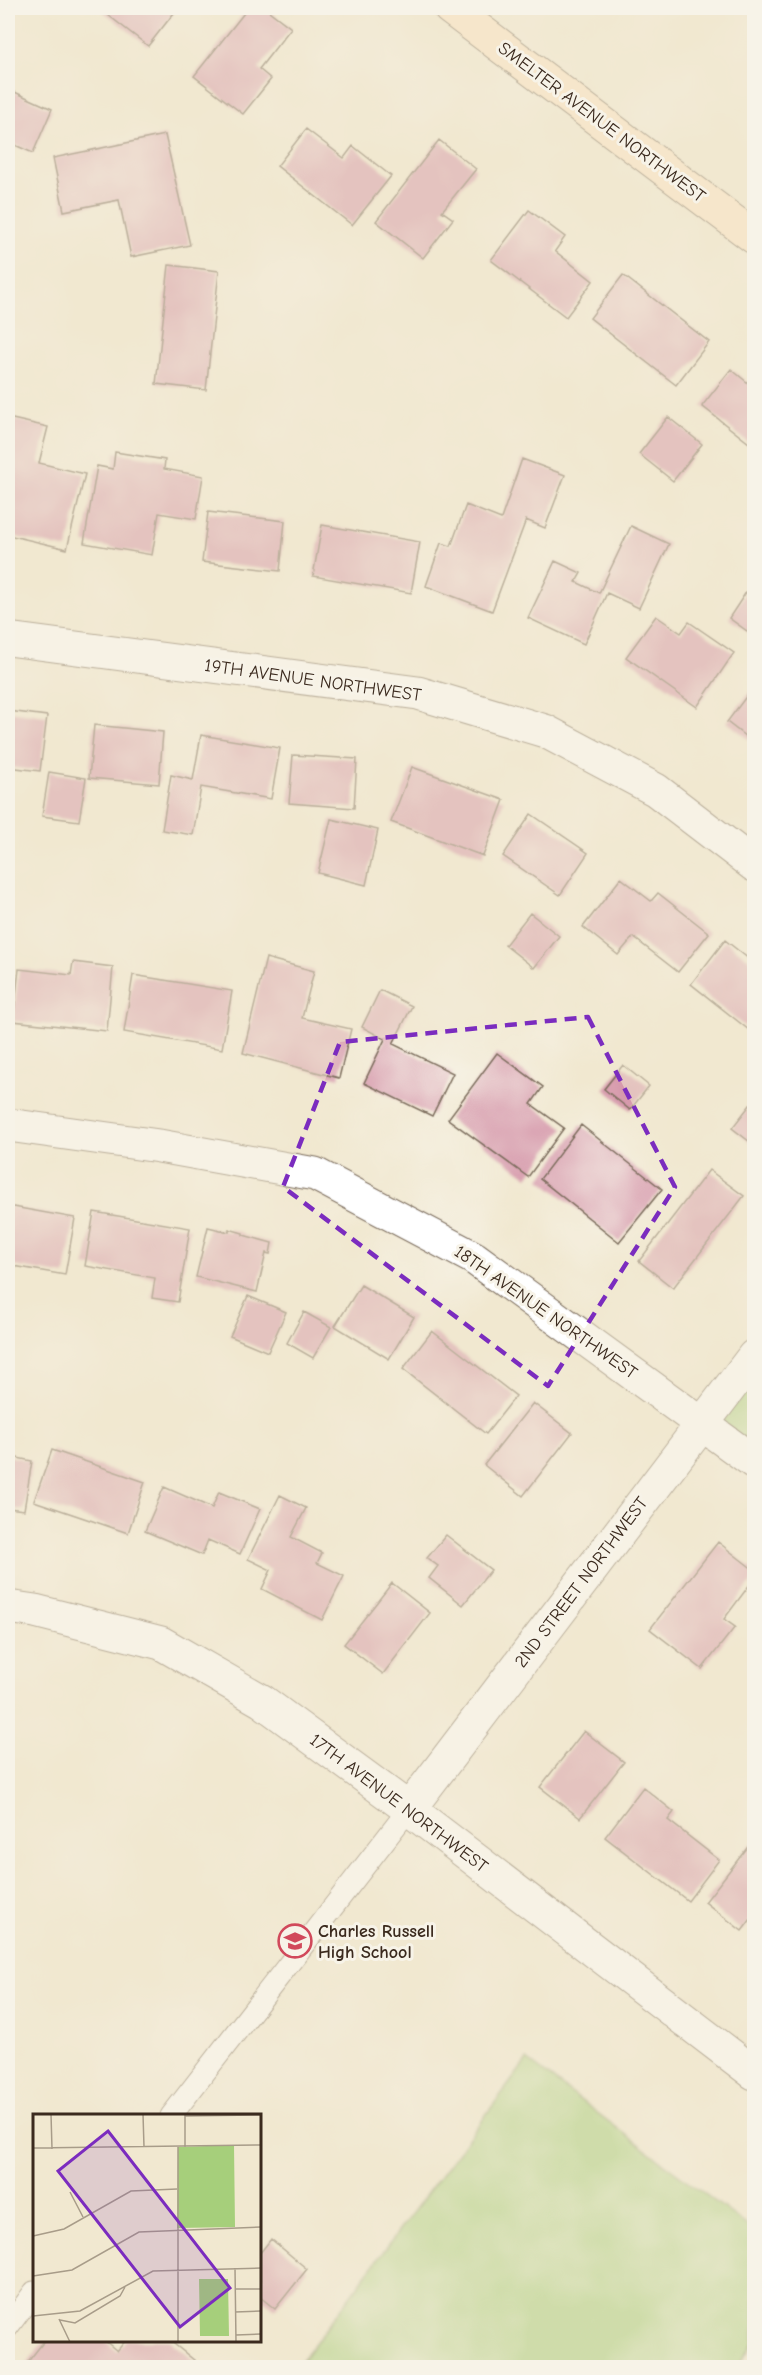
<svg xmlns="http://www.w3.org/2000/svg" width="762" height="2375" font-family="'Comic Neue',sans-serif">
<rect width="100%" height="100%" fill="#f7f3e8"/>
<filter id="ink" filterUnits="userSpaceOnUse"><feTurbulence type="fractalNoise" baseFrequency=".0167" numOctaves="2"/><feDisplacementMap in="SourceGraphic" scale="12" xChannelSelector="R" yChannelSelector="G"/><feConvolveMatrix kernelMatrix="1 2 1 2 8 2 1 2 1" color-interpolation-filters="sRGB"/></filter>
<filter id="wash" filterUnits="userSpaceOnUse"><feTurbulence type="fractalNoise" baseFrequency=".008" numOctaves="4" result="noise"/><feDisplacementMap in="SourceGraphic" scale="24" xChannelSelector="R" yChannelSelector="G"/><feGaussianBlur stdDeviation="1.35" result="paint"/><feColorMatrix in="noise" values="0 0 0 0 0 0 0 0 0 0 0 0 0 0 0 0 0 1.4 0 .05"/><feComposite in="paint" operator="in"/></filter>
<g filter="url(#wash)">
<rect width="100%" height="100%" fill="#f1e8d0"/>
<path fill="#a6cf7b" stroke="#707c4c" stroke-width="1.5" d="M 754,1358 L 754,1462 L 703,1423 Z
M 527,2060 L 754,2231 L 754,2343 L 736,2367 L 297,2367 Z"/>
<g id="blocks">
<path fill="#d698ab" d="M 99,8 L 174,8 L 177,9 L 148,46 Z
M 248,8 L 265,8 L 291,28 L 259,69 L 271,79 L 243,114 L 194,76 Z
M 8,89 L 52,109 L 33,153 L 8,142 Z
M 306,129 L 344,158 L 353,146 L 391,176 L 352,225 L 277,166 Z
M 165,135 L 190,245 L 131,257 L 119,200 L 64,211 L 53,158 Z
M 439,140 L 476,169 L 442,211 L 453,219 L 423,258 L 376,221 Z
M 529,210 L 565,237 L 555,251 L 593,281 L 566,317 L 491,260 Z
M 169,265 L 219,271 L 206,390 L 156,384 Z
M 623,275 L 709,342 L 676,385 L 590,318 Z
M 731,369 L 754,388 L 754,447 L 702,406 Z
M 668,417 L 702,444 L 673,481 L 639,454 Z
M 8,418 L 48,427 L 39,463 L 85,474 L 67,549 L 8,535 Z
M 115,452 L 165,460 L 164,469 L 203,476 L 196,519 L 159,513 L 152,555 L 84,543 L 97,466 L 113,469 Z
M 522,459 L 565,475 L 545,528 L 526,520 L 492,611 L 426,586 L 441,543 L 451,546 L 466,505 L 501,519 Z
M 208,512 L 285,521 L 280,571 L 202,562 Z
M 322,525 L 420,542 L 411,593 L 313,576 Z
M 631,526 L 669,544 L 639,608 L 607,593 L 584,644 L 528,618 L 555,561 L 581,573 L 576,582 L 599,593 Z
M 754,580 L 754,636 L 729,618 Z
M 656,616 L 681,633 L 689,622 L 734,653 L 697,707 L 626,657 Z
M 754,686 L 754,743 L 727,722 Z
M 8,711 L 47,716 L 40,771 L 8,767 Z
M 94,725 L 163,732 L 159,784 L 89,778 Z
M 201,735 L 280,748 L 271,799 L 201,787 L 193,835 L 162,830 L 171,775 L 193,780 Z
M 293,755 L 357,759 L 354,808 L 289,803 Z
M 412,767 L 504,800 L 483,856 L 391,822 Z
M 49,772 L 86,778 L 79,821 L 42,816 Z
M 531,814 L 588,853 L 560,895 L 503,856 Z
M 331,819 L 378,830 L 366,885 L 318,873 Z
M 621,878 L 651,901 L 658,893 L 709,933 L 678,972 L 633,937 L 618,955 L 583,927 Z
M 530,913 L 559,936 L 534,968 L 505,945 Z
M 725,940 L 754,963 L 754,1034 L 691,984 Z
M 266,958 L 314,971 L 302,1018 L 351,1029 L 339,1078 L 243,1053 Z
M 73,962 L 113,967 L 107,1031 L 13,1021 L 19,969 L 71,975 Z
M 133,975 L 232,991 L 222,1049 L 124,1032 Z
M 380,990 L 412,1006 L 393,1044 L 453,1073 L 432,1116 L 364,1083 L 385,1039 L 362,1027 Z
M 497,1053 L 543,1087 L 531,1104 L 564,1128 L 528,1177 L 448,1119 Z
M 623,1065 L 649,1086 L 630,1110 L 604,1089 Z
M 754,1100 L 754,1145 L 732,1128 Z
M 581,1125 L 662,1189 L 619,1242 L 540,1179 Z
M 709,1170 L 744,1196 L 673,1288 L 639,1261 Z
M 8,1206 L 75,1218 L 65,1275 L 8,1265 Z
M 94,1212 L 190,1228 L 178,1302 L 152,1298 L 155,1278 L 85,1266 Z
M 208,1227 L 229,1232 L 229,1229 L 243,1233 L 243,1235 L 272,1243 L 270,1254 L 266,1253 L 257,1292 L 196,1277 Z
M 361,1285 L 414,1317 L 389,1359 L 335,1326 Z
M 248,1296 L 286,1312 L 268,1352 L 230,1336 Z
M 304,1312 L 331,1327 L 313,1358 L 287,1343 Z
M 432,1331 L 516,1396 L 486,1434 L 403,1369 Z
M 533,1403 L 572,1433 L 523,1496 L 484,1465 Z
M 52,1450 L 145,1482 L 128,1533 L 34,1501 Z
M 8,1456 L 32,1461 L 24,1510 L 8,1508 Z
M 164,1487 L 212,1508 L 219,1492 L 260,1509 L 240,1554 L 208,1540 L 202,1555 L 145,1531 Z
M 280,1495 L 306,1508 L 291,1537 L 322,1553 L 317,1563 L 344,1576 L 322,1620 L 262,1589 L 271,1570 L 248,1559 Z
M 446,1535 L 491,1570 L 463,1605 L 429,1578 L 438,1566 L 427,1558 Z
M 718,1542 L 754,1570 L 754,1579 L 724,1619 L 735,1627 L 702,1669 L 650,1629 Z
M 392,1583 L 430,1613 L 383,1674 L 344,1644 Z
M 584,1731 L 624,1762 L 580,1818 L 540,1787 Z
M 643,1787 L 674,1812 L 668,1820 L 719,1860 L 688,1901 L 605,1837 Z
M 751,1843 L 754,1846 L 754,1915 L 742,1931 L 705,1902 Z
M 271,2239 L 307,2269 L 275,2309 L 260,2297 L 260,2253 Z
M 45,2340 L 104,2340 L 117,2351 L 126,2340 L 169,2340 L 195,2361 L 190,2368 L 23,2368 Z"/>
</g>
</g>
<g filter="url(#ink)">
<use href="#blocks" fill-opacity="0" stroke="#7b6c5c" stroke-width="1.5"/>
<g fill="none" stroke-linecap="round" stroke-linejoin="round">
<defs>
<path id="lane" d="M 171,2116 L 409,1809
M 8,2327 L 34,2292"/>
<path id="street" d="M 8,639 L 418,693 L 545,731 L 656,790 L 754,865
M 8,1125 L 159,1146 L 315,1174 L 474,1258 L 754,1462
M 8,1607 L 35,1611 L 161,1643 L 262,1701 L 409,1809 L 754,2073
M 409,1809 L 754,1356"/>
<path id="secondary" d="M 450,8 L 754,237"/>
</defs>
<use href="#lane" stroke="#7b6c5c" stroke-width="23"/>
<use href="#street" stroke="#7b6c5c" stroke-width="35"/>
<use href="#secondary" stroke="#7b6c5c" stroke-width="35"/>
<use href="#lane" stroke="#fff" stroke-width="21"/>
<use href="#street" stroke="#fff" stroke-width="33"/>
<use href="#secondary" stroke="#fde5c5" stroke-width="33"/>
</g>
</g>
<path d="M0 0H762V2375H0ZM 588,1017 L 675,1187 L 548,1386 L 283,1187 L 340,1042 Z" fill="#f1e8d0" fill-opacity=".55" fill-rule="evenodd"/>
<path fill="none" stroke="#7b2cbf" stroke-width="4.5" stroke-dasharray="12 8" stroke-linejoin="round" d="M 588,1017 L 675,1187 L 548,1386 L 283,1187 L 340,1042 Z"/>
<defs>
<symbol id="school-ring" viewBox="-11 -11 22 22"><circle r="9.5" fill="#f7f3e8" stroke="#d1495b" stroke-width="1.5"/><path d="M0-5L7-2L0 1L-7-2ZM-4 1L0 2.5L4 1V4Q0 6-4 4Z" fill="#d1495b"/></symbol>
</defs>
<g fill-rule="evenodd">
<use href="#school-ring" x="276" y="1922" width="38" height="38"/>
</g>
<g text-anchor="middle" stroke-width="6" stroke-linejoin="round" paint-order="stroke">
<g font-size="18" fill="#3b2a1e" stroke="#f7f3e8">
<text transform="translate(602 122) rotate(37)" y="6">SMELTER AVENUE NORTHWEST</text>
<text transform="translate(313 680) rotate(8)" y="6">19TH AVENUE NORTHWEST</text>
<text transform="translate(546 1312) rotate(35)" y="6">18TH AVENUE NORTHWEST</text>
<text transform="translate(581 1582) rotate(-53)" y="6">2ND STREET NORTHWEST</text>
<text transform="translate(399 1803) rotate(37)" y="6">17TH AVENUE NORTHWEST</text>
</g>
<g font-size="18" font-weight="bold" fill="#3b2a1e" stroke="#f7f3e8" text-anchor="start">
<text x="318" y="1937">Charles Russell<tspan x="318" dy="21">High School</tspan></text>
</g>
</g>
<g transform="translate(33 2114)">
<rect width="228" height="228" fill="#f1e8d0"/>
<path d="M 201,31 L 202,113 L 144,114 L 145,33 ZM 166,165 L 195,165 L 196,222 L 167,222 Z" fill="#a6cf7b"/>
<path fill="none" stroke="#a89c89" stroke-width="1.5" d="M 18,0 L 19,35M 110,0 L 111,33M 152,0 L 152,33M 152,2 L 228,1M 145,33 L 145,228M 0,34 L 228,31M 37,78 L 50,103M 0,122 L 31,115 L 98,77 L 144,75M 202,154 L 203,228M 0,162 L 39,156 L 106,118 L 228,113M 202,175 L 228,175M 202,198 L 228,197M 0,202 L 47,197 L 120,157 L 228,154M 26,205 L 37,228M 27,206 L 42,209 L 87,182 L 92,173M 203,221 L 228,220"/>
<path fill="#7b2cbf" fill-opacity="0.15" stroke="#7b2cbf" stroke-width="3" d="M 75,17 L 197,174 L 147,213 L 25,57 Z"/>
<rect width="228" height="228" fill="none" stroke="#3b2a1e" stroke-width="3"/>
</g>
<rect width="762" height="2375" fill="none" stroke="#f7f3e8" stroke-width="30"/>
</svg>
